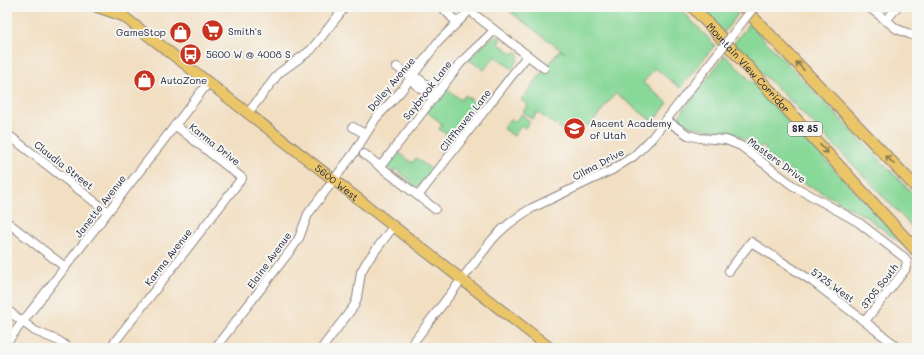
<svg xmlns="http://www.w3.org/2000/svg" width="924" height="355" font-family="Mali,sans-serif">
<rect width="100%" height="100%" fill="#f6f6f2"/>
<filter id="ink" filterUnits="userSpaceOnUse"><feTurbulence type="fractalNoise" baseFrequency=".025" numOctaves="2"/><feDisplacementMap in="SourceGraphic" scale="8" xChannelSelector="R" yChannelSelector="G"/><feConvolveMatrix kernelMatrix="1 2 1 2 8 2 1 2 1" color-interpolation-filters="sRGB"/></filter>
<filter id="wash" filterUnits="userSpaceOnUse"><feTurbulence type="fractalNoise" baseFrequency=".012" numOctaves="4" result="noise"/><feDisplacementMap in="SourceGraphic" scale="16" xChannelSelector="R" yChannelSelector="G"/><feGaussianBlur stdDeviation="0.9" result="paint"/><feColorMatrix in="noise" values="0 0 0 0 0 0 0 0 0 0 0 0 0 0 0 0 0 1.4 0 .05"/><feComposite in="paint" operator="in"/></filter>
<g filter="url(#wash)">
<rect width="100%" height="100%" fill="#f2dfc2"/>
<path fill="#88d898" stroke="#557d6a" d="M 504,7 L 678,7 L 715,45 L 680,88 L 655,68 L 643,83 L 668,103 L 653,122 L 616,93 L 590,125 L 561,129 L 537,112 L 532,119 L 523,112 L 528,105 L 521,100 L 560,50 L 565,53 Z
M 699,7 L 732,7 L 738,14 L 722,35 Z
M 749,24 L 917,198 L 917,232 C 857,169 797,104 732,46 Z
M 495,36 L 501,39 L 498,43 L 513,54 L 516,51 L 519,54 L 518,60 L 512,69 L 495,56 L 484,70 L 468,59 L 492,38 Z
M 725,55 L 766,96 L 909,249 L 865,216 L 806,184 L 792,175 L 763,152 L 766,148 L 762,145 L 759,149 C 749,141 740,135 728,132 C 710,128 696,131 679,120 L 679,116 Z
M 445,87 L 461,100 L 465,95 L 481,107 L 477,112 L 473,109 L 466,118 L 469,121 L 455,141 L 439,129 L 442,124 L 426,111 Z
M 521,114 L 530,122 L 525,128 L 521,126 L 514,136 L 503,128 L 511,118 L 515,122 Z
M 396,150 L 412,163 L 416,158 L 432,170 C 428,178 419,192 410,185 L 412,182 L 396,169 L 393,173 L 388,168 L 387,163 Z"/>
</g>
<g filter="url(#ink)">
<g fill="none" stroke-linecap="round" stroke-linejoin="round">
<defs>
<path id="minor" d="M 869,7 L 897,29 L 917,37
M 443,8 L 457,23
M 475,15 L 544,68
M 886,21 L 897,7
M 397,67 L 411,77 L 415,84 L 434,98
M 411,77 L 419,79 L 437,93
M 248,113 L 279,73 L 311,50 L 345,7
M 666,120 L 688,135 L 700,138 L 726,140 L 741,146 L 792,185 L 858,222 L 905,258 L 907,262 L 905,270 L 865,321
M 353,127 L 365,134
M 7,134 L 108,212
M 364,154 L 435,209
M 380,167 L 459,65 C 470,52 483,43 494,30
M 418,196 L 527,56
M 7,222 L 65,267
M 729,271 L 751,242 L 812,281 L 899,348
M 7,310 L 35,331 L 59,341 L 69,348
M 7,342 L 208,83
M 110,348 L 242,178 L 175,125
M 215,348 L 293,247 L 299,238 L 308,214 L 354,153 L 376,118 L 401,91 L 438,42 L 473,7
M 322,348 L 354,306 L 357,298 L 361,272 L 366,263 L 393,227
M 409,348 L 492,240 C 504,226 517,217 532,208 L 612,170 L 634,156 L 652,138 L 715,57"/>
<g id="major">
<path d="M 97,7 L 123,16"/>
<path id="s1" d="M 115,7 L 123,16 L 550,348"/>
</g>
<g id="highway">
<path id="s2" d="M 693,7 L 917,251"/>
<path d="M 743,7 L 917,188"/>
</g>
</defs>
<use href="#minor" stroke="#8a807e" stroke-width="10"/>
<use href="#major" stroke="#8a807e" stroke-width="12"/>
<use href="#highway" stroke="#8a807e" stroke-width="13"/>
<use href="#minor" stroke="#fff" stroke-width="8"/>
<use href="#major" stroke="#eac669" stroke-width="10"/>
<use href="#highway" stroke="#eac669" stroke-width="11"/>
<defs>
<path id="minor-bridge" d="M 715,57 L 754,7"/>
</defs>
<use href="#minor-bridge" stroke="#8a807e" stroke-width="10" stroke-linecap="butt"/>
<use href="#minor-bridge" stroke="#fff" stroke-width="8"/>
</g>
<defs><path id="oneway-shaft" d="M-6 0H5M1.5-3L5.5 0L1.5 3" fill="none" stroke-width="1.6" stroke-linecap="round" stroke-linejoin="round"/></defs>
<g stroke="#867452">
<use href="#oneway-shaft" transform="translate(800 66) rotate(-134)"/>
<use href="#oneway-shaft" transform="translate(824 149) rotate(47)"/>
<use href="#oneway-shaft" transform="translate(890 160) rotate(-134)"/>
</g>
</g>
<defs>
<symbol id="supermarket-disc" viewBox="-11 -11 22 22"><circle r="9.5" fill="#c8321e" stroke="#f6f6f2"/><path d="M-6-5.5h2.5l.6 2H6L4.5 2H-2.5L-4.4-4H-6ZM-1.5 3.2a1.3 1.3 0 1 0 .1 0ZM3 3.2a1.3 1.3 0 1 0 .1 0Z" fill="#fff"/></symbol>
<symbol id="shop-disc" viewBox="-11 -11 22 22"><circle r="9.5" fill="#c8321e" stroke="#f6f6f2"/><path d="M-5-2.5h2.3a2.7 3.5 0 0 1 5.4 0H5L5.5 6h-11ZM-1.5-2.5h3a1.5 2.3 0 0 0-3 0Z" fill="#fff"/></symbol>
<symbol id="bus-disc" viewBox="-11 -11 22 22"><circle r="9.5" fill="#c8321e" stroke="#f6f6f2"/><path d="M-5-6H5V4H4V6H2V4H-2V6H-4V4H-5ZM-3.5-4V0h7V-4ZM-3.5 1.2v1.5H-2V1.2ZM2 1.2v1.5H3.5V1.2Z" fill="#fff"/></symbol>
<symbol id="school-disc" viewBox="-11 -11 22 22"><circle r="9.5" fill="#c8321e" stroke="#f6f6f2"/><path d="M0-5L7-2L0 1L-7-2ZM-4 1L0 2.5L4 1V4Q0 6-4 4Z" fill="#fff"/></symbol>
</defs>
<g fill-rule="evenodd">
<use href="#supermarket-disc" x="200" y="18" width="25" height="25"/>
<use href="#shop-disc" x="168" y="20" width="25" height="25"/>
<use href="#bus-disc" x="178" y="42" width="25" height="25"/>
<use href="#shop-disc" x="132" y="68" width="25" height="25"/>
<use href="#school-disc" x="562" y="116" width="25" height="25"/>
</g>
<g text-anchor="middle" stroke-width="4" stroke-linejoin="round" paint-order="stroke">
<rect fill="#f6f6f2" stroke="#626272" stroke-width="1" x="788" y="122" width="34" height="14" rx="3"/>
<g font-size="9" font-weight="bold" fill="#22223b">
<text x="805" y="132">SR 85</text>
</g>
<g font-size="10" fill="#22223b" stroke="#f6f6f2" text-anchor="start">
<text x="228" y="35">Smith's</text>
<text x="166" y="36" text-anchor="end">GameStop</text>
<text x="206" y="58">5600 W @ 4008 S</text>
<text x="160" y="84">AutoZone</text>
<text x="590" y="127">Ascent Academy<tspan x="590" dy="12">of Utah</tspan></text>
</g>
<g font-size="10" fill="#22223b" stroke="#f6f6f2">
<text dy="4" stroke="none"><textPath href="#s2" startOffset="82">Mountain View Corridor</textPath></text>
<text transform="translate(391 84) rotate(-50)" y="4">Dolley Avenue</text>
<text transform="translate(427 90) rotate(-52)" y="4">Saybrook Lane</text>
<text transform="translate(465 120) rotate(-52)" y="4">Cliffhaven Lane</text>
<text transform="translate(215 144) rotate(38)" y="4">Karma Drive</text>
<text transform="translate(777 160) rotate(36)" y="4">Masters Drive</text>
<text transform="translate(598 164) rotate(-28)" y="4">Cilma Drive</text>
<text transform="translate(64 165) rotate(38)" y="4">Claudia Street</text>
<text dy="4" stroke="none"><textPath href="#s1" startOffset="283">5600 West</textPath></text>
<text transform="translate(100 206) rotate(-52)" y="4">Janette Avenue</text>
<text transform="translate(168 257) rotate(-52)" y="4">Karma Avenue</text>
<text transform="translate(269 260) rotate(-54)" y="4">Elaine Avenue</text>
<text transform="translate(833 285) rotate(36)" y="4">5725 West</text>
<text transform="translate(879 286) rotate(-52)" y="4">3705 South</text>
</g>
</g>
<rect width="924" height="355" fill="none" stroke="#f6f6f2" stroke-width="24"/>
</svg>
